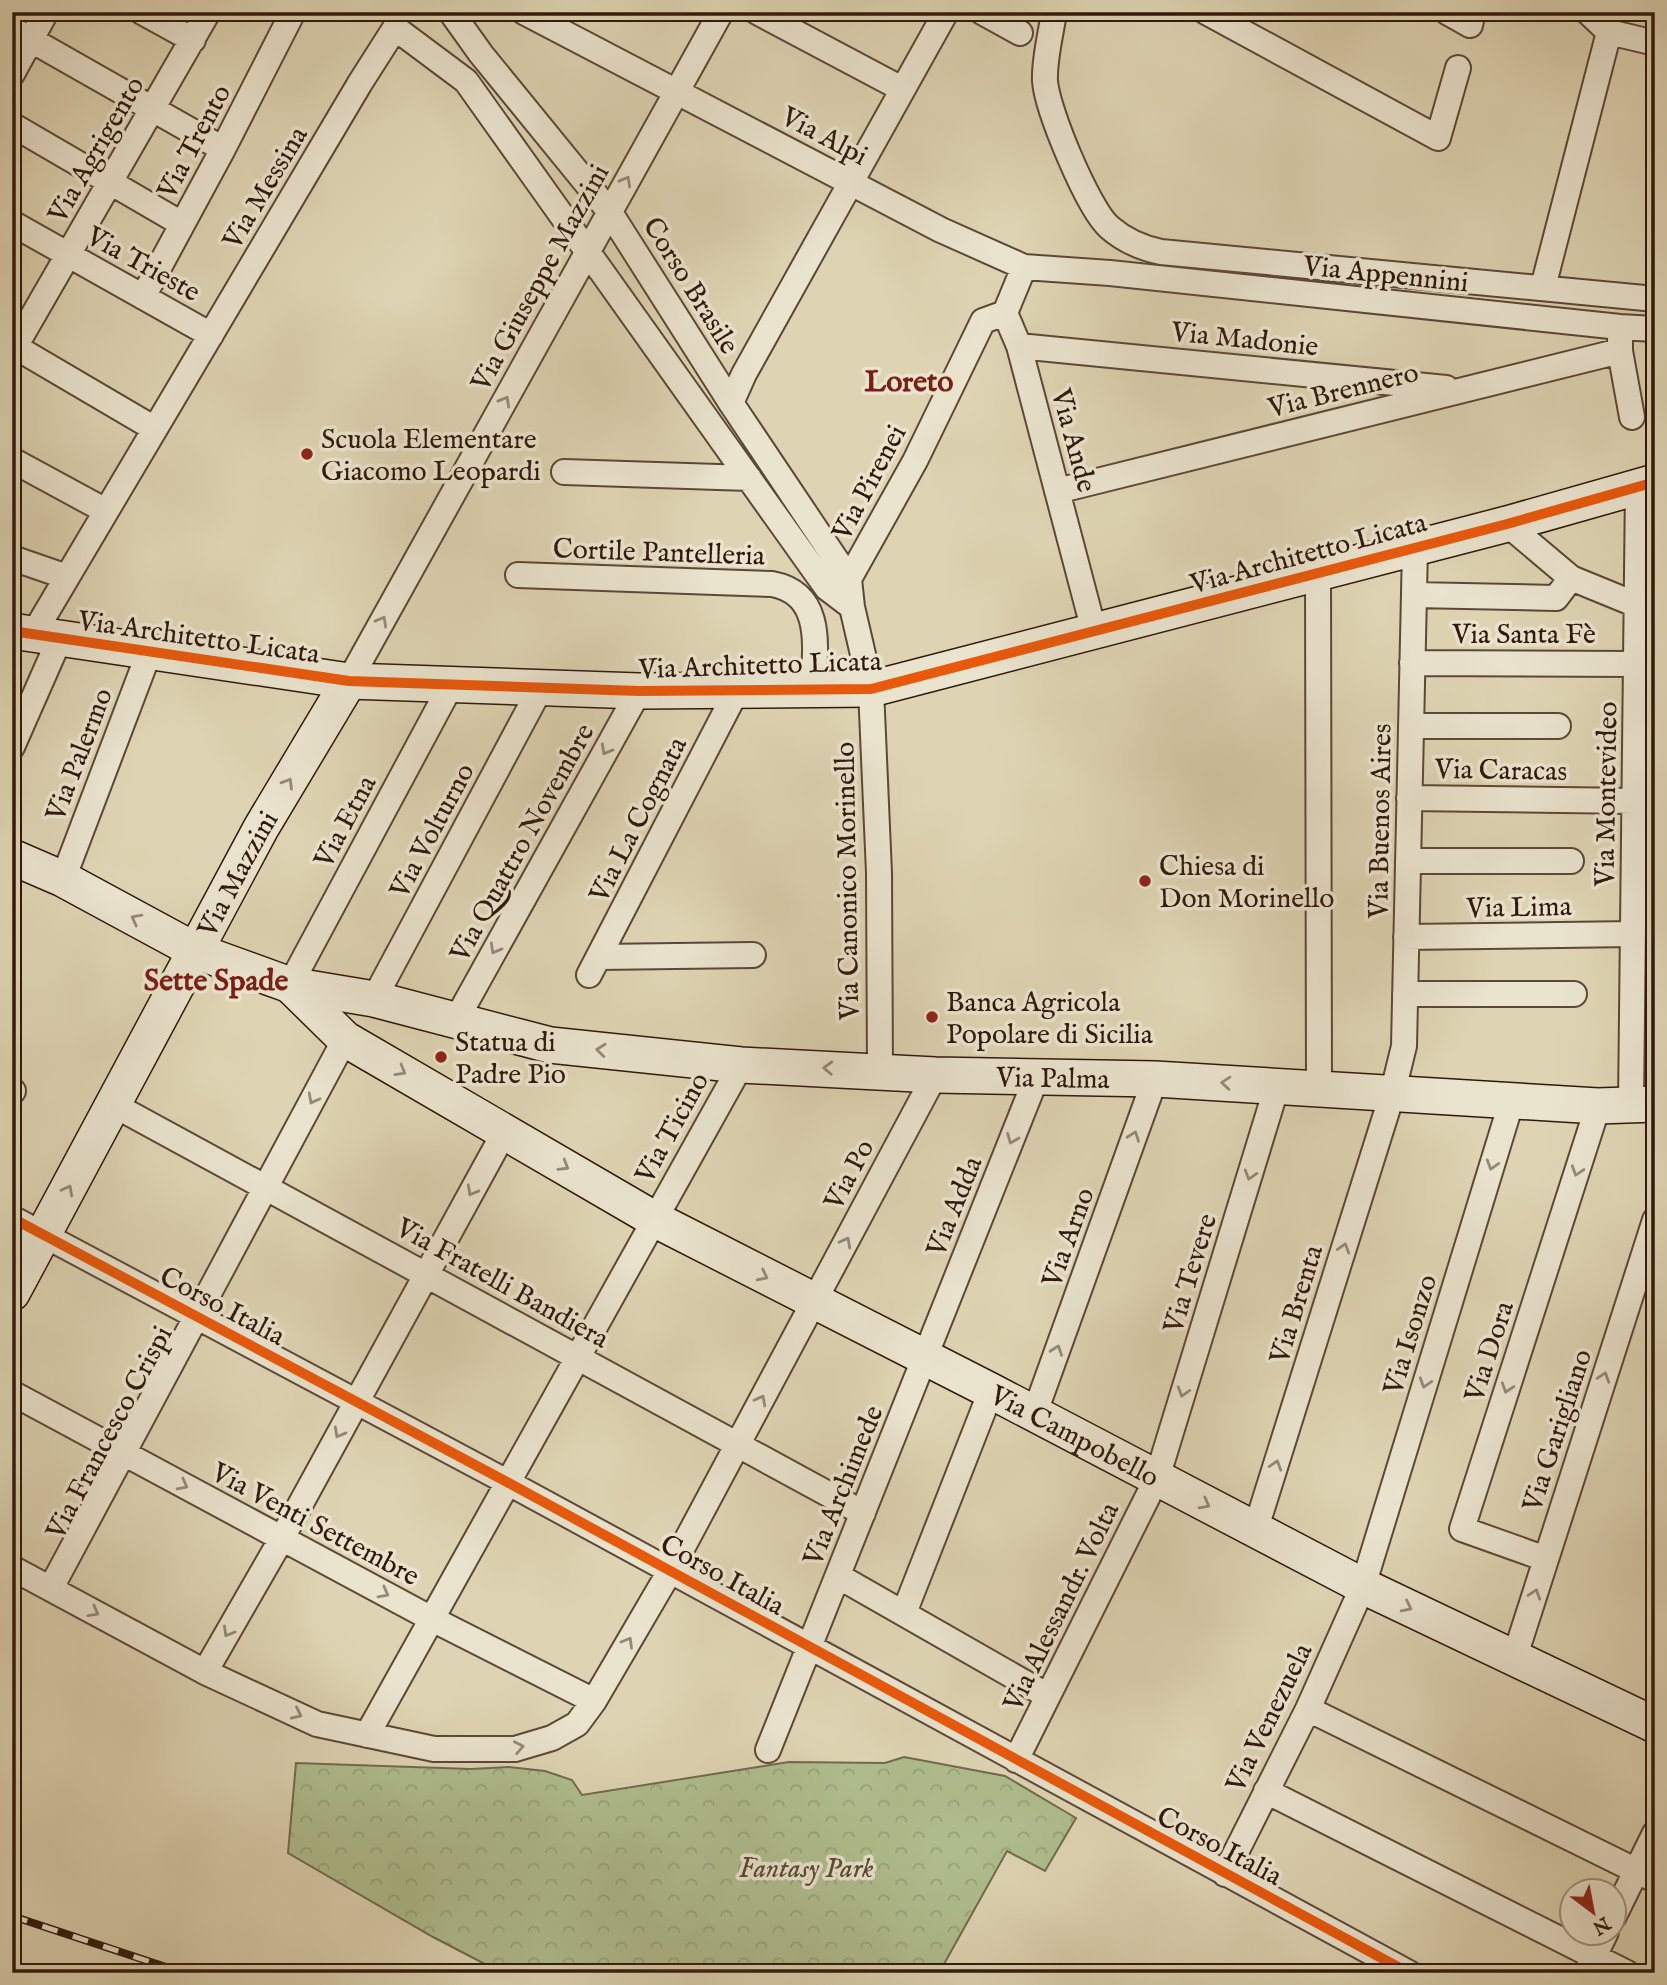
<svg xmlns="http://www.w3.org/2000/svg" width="1667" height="1985" font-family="'IM FELL English',serif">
<defs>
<pattern id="forest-crowns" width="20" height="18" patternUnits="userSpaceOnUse" patternTransform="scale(1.75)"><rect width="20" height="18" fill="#afbd8e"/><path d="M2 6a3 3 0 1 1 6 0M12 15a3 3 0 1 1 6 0" fill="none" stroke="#97a279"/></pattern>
</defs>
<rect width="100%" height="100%" fill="#ded4b3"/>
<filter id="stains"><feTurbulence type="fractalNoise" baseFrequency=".00286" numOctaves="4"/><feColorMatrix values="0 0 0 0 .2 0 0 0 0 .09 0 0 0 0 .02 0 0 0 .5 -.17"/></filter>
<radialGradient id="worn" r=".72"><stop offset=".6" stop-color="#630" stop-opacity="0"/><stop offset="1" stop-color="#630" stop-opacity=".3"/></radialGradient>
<path fill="url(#forest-crowns)" stroke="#706b4d" stroke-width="2" d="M 904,1757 L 1005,1776 L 1076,1818 L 1045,1871 L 1007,1851 L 939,1973 L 502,1973 L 433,1937 L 288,1853 L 296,1763 L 471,1769 L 509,1767 L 545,1771 L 572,1780 L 582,1795 L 789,1762 L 885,1763 Z"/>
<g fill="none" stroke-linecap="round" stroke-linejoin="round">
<defs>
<path id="street" d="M 142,12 L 193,40
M 451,12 L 481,54 L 609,211 L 731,403 L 849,579 L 852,607 L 871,689 L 879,873 L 880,1070
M 524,12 L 941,230 L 1024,267 L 1110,273 L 1620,327 L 1655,329
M 757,12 L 902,89
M 982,12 L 1020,33
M 1054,12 C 1051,34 1044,59 1045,81 C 1047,110 1088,208 1109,227 C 1125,241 1141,248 1161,252 L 1655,299
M 1206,12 L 1438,138 L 1458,68
M 1447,12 L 1470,25 L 1473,12
M 1588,12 L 1609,32 L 1655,43
M 12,29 L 223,149
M 12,74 L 46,12
M 12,125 L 182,224
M 12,223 L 211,335
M 1024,267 L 1005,313 L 1019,346 L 1094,631
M 1543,287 L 1609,32
M 143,297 L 223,149 L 293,12
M 12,345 L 155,429
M 1019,346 L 1446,388
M 1620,351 L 1632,417
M 12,352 L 208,12
M 731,403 L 744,374 L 946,12
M 12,460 L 106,511
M 564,472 L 749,478
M 1057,491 L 1620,351 L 1620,327
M 1507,524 L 1571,578 L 1637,605
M 12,558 L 67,577
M 1318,574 L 1319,1089
M 518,575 L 772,584 C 825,594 815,649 813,690
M 849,579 L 915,461 L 983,321 L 1005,313
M 1414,595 L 1556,598 L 1571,578
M 34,633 L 360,83 L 395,28 L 466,81 L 827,588 L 852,607
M 1412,663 L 1636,664
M 349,681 L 721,12
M 1411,726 L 1558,726
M 12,747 L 60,638
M 1409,798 L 1634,801
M 1408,861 L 1571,861
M 63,879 L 150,650
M 1406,937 L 1633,934
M 599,957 L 753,955
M 589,975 L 737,690
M 290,985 L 451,685
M 1405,994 L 1574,994
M 374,999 L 540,689
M 455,1022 L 639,691
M 12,1092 L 13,1091
M 1631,1103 L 1638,485
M 114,1105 L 863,1513
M 12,1218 L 507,1482 L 1409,1973
M 12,1393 L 430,1618 L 594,1701
M 1034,1415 L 1155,1079
M 1255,1531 L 1392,1095 L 1404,1046 L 1415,548
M 1546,1559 L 1462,1529 L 1598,1106
M 12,1568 L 205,1672 L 317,1724 L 434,1749 L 515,1749 L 552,1738 L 577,1724 L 594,1701 L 670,1571 L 935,1075
M 838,1576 L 1048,1696
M 51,1588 L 345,1039
M 904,1613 L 991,1391
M 1514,1659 L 1655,1220
M 205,1672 L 282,1538 L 505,1131
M 1308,1709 L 1655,1880
M 367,1735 L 741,1065
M 768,1750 L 1037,1076
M 1016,1760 L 1157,1478 L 1277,1086
M 1266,1791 L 1627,1973
M 1225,1874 L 1308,1709 L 1363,1586 L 1512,1100
M 1614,1916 L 1655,1833
M 1586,1973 L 1606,1932"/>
<g id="secondary">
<path d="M 12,631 L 349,681 L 639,691 L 871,689 L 1507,524 L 1655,482"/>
<path id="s1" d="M 12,857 L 63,879 L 196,951 L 290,985 L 374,999 L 550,1045 L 741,1065 L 935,1075 L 1155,1079 L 1598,1106 L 1655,1104"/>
<path id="s2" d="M 290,985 L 345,1039 L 654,1219 L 991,1391 L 1363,1586 L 1655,1725"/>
<path id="s3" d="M 12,1293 L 261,828 L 349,681"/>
</g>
</defs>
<use href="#street" stroke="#5c4836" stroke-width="28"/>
<use href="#secondary" stroke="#30190c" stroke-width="38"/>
<use href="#street" stroke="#eae3ce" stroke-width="24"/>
<use href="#secondary" stroke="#eae3ce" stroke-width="35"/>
<defs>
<path id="rail" d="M 12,1916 L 184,1973"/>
</defs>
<use href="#rail" stroke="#30190c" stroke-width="8"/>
<use href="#rail" stroke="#eae3ce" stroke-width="5" stroke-dasharray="16" stroke-linecap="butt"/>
<defs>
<path id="cycleway" d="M 12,631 L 349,681 L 639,691 L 871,689 L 1507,524 L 1655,482
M 12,1218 L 507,1482 L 1409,1973"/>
</defs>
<use href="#cycleway" stroke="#eae3ce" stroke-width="15"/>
<use href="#cycleway" stroke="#e8590c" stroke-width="10"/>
</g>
<defs><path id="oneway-chevron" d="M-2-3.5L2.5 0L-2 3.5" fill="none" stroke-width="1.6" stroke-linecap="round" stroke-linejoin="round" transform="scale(1.75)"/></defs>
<g stroke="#968877">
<use href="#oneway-chevron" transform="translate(626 181) rotate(-61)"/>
<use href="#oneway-chevron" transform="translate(505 401) rotate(-61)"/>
<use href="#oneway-chevron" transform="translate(382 621) rotate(-61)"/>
<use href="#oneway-chevron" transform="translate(606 750) rotate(119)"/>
<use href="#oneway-chevron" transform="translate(288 783) rotate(-59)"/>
<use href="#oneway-chevron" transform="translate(136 919) rotate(-152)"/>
<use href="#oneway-chevron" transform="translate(495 949) rotate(119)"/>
<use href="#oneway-chevron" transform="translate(601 1050) rotate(-174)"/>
<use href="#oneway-chevron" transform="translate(828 1068) rotate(-178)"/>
<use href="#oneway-chevron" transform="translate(401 1071) rotate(30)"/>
<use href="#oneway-chevron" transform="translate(1226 1083) rotate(-176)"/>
<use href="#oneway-chevron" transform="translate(313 1099) rotate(118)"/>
<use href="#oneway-chevron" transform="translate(1134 1136) rotate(-70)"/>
<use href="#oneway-chevron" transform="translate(1012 1139) rotate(112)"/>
<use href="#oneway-chevron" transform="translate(1492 1165) rotate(107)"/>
<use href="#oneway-chevron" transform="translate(564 1166) rotate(31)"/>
<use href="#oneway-chevron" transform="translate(1577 1171) rotate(108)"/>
<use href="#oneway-chevron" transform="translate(1250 1175) rotate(107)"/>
<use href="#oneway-chevron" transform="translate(68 1190) rotate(-62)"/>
<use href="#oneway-chevron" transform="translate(472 1191) rotate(119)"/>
<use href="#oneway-chevron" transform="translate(846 1242) rotate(-62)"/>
<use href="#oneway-chevron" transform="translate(1344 1248) rotate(-73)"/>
<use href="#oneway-chevron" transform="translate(763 1276) rotate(27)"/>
<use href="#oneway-chevron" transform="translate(1057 1350) rotate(-70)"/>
<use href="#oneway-chevron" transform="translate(1604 1377) rotate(-72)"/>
<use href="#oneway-chevron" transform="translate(1425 1383) rotate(107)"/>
<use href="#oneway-chevron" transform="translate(1507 1388) rotate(108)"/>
<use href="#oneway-chevron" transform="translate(1183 1392) rotate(107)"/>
<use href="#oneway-chevron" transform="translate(761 1400) rotate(-62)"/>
<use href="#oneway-chevron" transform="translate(339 1433) rotate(119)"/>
<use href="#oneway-chevron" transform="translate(1276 1465) rotate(-73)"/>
<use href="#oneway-chevron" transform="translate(183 1485) rotate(28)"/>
<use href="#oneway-chevron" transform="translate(1205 1504) rotate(28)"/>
<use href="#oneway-chevron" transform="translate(384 1593) rotate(28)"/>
<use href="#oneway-chevron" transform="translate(1535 1594) rotate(-72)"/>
<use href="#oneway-chevron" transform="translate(1407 1607) rotate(26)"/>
<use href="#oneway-chevron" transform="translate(94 1612) rotate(29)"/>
<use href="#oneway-chevron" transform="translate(228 1632) rotate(120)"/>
<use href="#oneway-chevron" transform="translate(628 1642) rotate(-60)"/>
<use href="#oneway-chevron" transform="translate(297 1714) rotate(25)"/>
<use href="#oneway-chevron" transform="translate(519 1747) rotate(-11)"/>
</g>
<g fill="#8f2418" stroke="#eae3ce" stroke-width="2.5">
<circle cx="307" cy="454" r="7"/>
<circle cx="1145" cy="881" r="7"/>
<circle cx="932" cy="1017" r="7"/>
<circle cx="441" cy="1057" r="7"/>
</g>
<g text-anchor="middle" stroke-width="7" stroke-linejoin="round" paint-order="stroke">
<g font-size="28" fill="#30190c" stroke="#eae3ce">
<text transform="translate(825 135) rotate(28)" y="10">Via Alpi</text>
<text transform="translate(193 141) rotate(-62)" y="10">Via Trento</text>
<text transform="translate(95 149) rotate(-60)" y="10">Via Agrigento</text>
<text transform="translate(264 187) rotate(-59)" y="10">Via Messina</text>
<text transform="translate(144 263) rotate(29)" y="10">Via Trieste</text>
<text transform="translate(1386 273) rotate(6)" y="10">Via Appennini</text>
<text transform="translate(539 277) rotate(-61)" y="10">Via Giuseppe Mazzini</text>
<text transform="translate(692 285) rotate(58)" y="10">Corso Brasile</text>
<text transform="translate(1245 338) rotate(6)" y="10">Via Madonie</text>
<text transform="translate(1343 389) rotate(-14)" y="10">Via Brennero</text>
<text transform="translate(1075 440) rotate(75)" y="10">Via Ande</text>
<text transform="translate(868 482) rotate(-62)" y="10">Via Pirenei</text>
<text transform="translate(659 551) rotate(2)" y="10">Cortile Pantelleria</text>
<text transform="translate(1308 552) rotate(-15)" y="10">Via Architetto Licata</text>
<text x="1524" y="643">Via Santa Fè</text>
<text transform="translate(199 636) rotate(8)" y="10">Via Architetto Licata</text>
<text transform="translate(760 664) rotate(-2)" y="10">Via Architetto Licata</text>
<text transform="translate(78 754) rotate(-69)" y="10">Via Palermo</text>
<text transform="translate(1501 769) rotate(1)" y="10">Via Caracas</text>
<text transform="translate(1605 794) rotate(-89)" y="10">Via Montevideo</text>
<text transform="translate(637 819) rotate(-63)" y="10">Via La Cognata</text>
<text transform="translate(344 821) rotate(-62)" y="10">Via Etna</text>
<text transform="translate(1379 821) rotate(-89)" y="10">Via Buenos Aires</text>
<text transform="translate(431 830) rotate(-62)" y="10">Via Volturno</text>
<text transform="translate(521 842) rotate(-61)" y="10">Via Quattro Novembre</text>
<text dy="10" stroke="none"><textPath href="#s3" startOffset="476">Via Mazzini</textPath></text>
<text transform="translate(846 881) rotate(-91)" y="10">Via Canonico Morinello</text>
<text transform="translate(1519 906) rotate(-1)" y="10">Via Lima</text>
<text dy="10" stroke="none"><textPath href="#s1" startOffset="1078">Via Palma</textPath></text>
<text transform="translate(671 1127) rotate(-61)" y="10">Via Ticino</text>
<text transform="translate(848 1174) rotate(-62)" y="10">Via Po</text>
<text transform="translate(953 1206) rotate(-68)" y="10">Via Adda</text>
<text transform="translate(1067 1237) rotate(-70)" y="10">Via Arno</text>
<text transform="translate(1189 1273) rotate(-73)" y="10">Via Tevere</text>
<text transform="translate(503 1282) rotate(29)" y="10">Via Fratelli Bandiera</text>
<text transform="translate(1295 1304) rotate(-73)" y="10">Via Brenta</text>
<text transform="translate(223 1305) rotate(28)" y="10">Corso Italia</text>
<text transform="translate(1409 1334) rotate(-73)" y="10">Via Isonzo</text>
<text transform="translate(1488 1351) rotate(-72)" y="10">Via Dora</text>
<text transform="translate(1556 1430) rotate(-72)" y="10">Via Garigliano</text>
<text transform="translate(108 1432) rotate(-62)" y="10">Via Francesco Crispi</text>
<text dy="10" stroke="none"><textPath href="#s2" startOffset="908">Via Campobello</textPath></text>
<text transform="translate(842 1485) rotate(-68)" y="10">Via Archimede</text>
<text transform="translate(316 1523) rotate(28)" y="10">Via Venti Settembre</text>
<text transform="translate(723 1574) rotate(29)" y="10">Corso Italia</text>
<text transform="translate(1060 1606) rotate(-64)" y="10">Via Alessandr. Volta</text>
<text transform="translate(1268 1717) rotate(-64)" y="10">Via Venezuela</text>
<text transform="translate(1220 1845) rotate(28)" y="10">Corso Italia</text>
</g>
<g font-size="28" fill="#30190c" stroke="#eae3ce" text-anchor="start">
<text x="321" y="448">Scuola Elementare<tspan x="321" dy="32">Giacomo Leopardi</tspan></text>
<text x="1159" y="875">Chiesa di<tspan x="1159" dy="32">Don Morinello</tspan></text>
<text x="946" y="1011">Banca Agricola<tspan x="946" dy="32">Popolare di Sicilia</tspan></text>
<text x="455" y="1051">Statua di<tspan x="455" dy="32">Padre Pio</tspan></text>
</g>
<g font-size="28" font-style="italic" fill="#564a33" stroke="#eae3ce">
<text x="806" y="1877">Fantasy Park</text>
</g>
<g font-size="30" font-weight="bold" fill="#7a1f14" stroke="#eae3ce">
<text x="909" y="391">Loreto</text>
<text x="216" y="990">Sette Spade</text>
</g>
</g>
<rect width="1667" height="1985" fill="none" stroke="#ded4b3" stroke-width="42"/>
<rect x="14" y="14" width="1639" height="1957" fill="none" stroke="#30190c" stroke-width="3.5"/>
<rect x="21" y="21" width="1625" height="1943" fill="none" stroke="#30190c" stroke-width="2"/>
<g transform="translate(1593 1912) rotate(148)"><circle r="33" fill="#eae3ce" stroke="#a09280" stroke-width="2"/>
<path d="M0-5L12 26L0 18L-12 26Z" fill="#8f2418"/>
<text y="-10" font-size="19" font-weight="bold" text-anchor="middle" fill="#30190c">N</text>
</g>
<rect width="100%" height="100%" filter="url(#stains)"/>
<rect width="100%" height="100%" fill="url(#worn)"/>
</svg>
